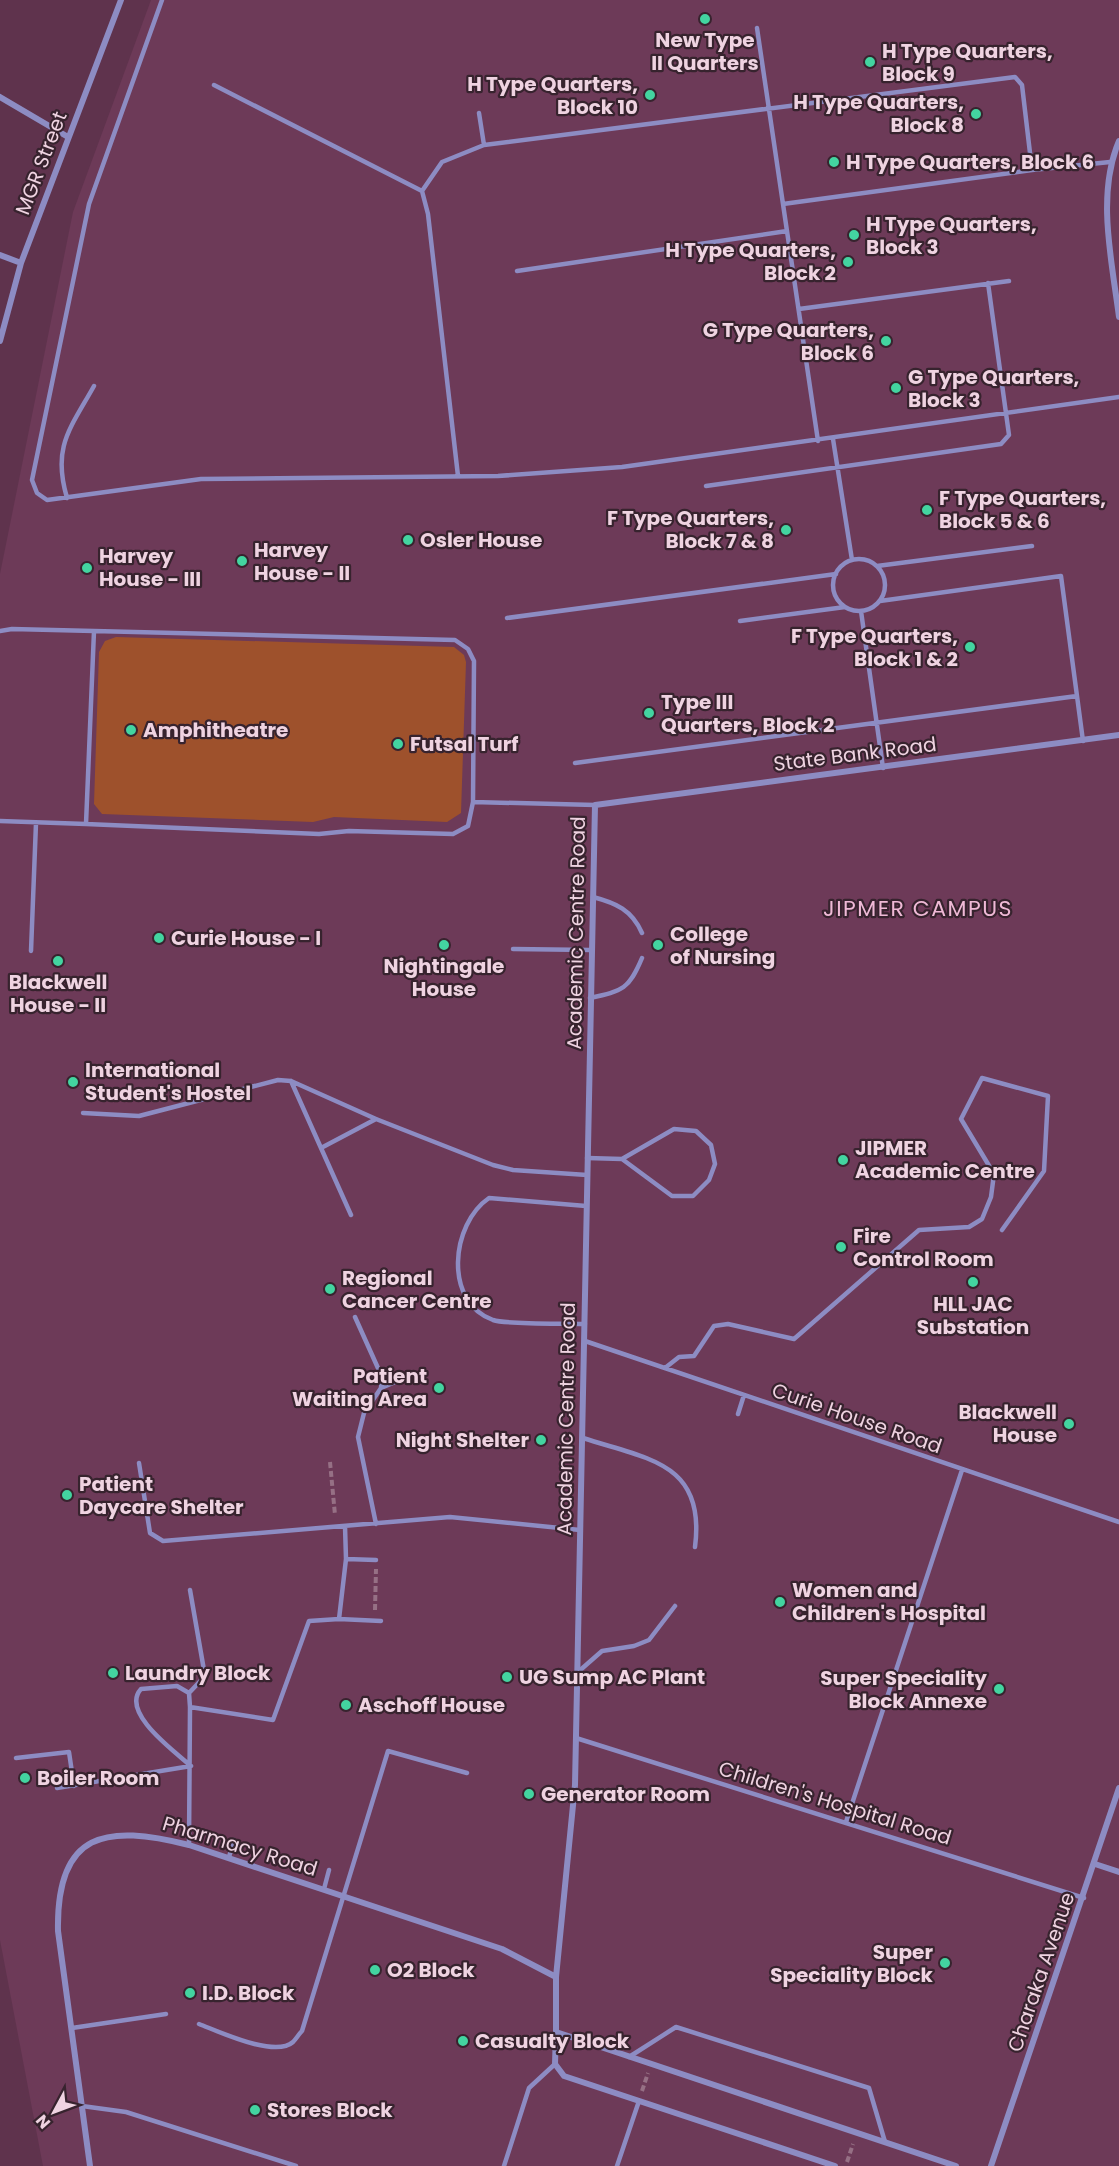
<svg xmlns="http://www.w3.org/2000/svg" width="1119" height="2166" font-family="Poppins,sans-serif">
<rect width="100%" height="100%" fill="#5f334d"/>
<path fill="#6d3a58" d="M 151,0 L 1119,0 L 1119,2166 L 43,2166 L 0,1940 L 0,574 L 73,212 Z"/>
<path fill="#9e512c" d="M 116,637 L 454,647 L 464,655 L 466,662 L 461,813 L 447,822 L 334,817 L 313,822 L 102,814 L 94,804 L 99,652 L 105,641 Z"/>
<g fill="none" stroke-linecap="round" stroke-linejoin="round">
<path stroke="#967085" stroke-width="4" stroke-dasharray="6 3" stroke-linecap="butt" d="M 330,1462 L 335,1515
M 375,1610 L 376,1569
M 642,2091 L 648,2073
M 847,2162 L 853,2144"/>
<path stroke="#8d8cc3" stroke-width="4.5" d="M 162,0 L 89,204 L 32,480 L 37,493 L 47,500 L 201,479 L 498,476 L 622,467 L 1119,397
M 757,28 L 818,441
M 214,85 L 422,191 L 428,214 L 458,476
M 479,113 L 484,145
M 422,191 L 442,162 L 484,145 L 1015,77 L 1022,85 L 1032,170
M 783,204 L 1032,170 L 1110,162
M 517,271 L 787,231
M 799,309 L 1009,281
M 833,439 L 852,560
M 706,486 L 1001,444 L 1009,435 L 988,283
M 67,498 C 52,447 70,429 94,386
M833 585a26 26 0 1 1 52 0a26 26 0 1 1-52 0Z
M 877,566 L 1032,546
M 880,601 L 1061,576 L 1083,741
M 861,611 L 883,768
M 507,618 L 836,574
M 740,621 L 845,607
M 0,631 L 12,629 L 94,631
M 94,631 L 455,640 L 468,649 L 474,661 L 473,802 L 468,826 L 453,834 L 349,831 L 319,834 L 86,824 Z
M 575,763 L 1077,696
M 473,802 L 595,805
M 0,821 L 86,824
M 593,897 C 616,903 632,910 642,933
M 513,949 L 591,950
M 31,951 L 36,823
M 590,998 C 623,991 629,989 642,958
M 291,1081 L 351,1215
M 83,1113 L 139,1116 L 278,1080 L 291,1081 L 376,1119 L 493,1165 L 513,1170 L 587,1175
M 321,1148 L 376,1119
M 587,1158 L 622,1159 L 674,1129 L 696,1131 L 711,1145 L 715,1164 L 709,1180 L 693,1196 L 672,1196 L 622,1159
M 355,1317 L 382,1377 L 381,1388 L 364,1413 L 358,1437 L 376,1524
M 585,1324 C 566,1323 508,1325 493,1320 C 443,1302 451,1224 489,1198 L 586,1206
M 585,1341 L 1119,1522
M 665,1368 L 679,1357 L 694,1356 L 714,1326 L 728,1324 L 794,1339 L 919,1230 L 969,1227 L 982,1219 L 991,1197 L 994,1174 L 961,1119 L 982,1078 L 1048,1096 L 1044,1171 L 1002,1230
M 381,1388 L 412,1375
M 738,1414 L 744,1395
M 583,1438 C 647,1459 706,1462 695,1547
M 139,1463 L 150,1533 L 163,1541 L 450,1517 L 580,1530
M 346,1559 L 376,1560
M 339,1619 L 381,1621
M 578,1672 L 602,1651 L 634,1646 L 649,1640 L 675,1606
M 189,1693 L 205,1676 L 190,1590
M 190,1707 L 189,1693 L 177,1686 L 141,1689 C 120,1712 174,1751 191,1766
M 576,1738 L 1084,1898
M 16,1758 L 69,1752 L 74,1786
M 57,1788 L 191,1766
M 846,1822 L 962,1470
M 189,1845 L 190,1707 L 273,1720 L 309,1621 L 339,1619 L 346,1559 L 345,1526
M 229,1857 L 234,1840
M 324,1889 L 329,1870
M 199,2024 C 220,2032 275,2058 293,2042 C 296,2039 299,2034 302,2031 L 388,1751 L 467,1773
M 72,2028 L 166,2014
M 629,2057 L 676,2027 L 869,2088 L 885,2142
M 82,2106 L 126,2112 L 296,2166
M 504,2166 L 529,2088 L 555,2064
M 617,2166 L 639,2101"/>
<path stroke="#8d8cc3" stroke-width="6" d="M 0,97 L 68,137
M 1119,141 C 1096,195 1112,261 1119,317
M 0,255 L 21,263
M 0,341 L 21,263 L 121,0
M 1095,1864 L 1119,1872
M 556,2032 L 556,1977 L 575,1785 L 595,805 L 1119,735
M 90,2166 L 58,1931 C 56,1831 106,1824 189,1845 L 502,1949 L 556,1977
M 835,2166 L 564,2076 L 555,2064 L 556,2032 L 956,2166
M 991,2166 L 1119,1788"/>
</g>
<g fill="#43d4a0" stroke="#37232e" stroke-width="2">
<circle cx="705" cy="19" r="6"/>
<circle cx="870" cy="62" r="6"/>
<circle cx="650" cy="95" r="6"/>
<circle cx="976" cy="114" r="6"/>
<circle cx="834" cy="162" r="6"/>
<circle cx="854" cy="235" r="6"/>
<circle cx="848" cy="262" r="6"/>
<circle cx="886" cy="341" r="6"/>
<circle cx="896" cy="388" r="6"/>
<circle cx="927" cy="510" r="6"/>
<circle cx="786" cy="530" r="6"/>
<circle cx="408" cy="540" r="6"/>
<circle cx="242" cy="561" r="6"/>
<circle cx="87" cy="568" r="6"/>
<circle cx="970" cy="647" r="6"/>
<circle cx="649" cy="713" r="6"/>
<circle cx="131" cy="730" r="6"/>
<circle cx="398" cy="744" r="6"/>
<circle cx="159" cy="938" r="6"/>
<circle cx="444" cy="945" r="6"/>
<circle cx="658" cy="945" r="6"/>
<circle cx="58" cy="961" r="6"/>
<circle cx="73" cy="1082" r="6"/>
<circle cx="843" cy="1160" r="6"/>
<circle cx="841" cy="1247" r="6"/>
<circle cx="973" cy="1282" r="6"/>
<circle cx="330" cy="1289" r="6"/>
<circle cx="439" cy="1388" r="6"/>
<circle cx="1069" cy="1424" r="6"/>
<circle cx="541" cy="1440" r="6"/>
<circle cx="67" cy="1495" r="6"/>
<circle cx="780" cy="1602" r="6"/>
<circle cx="113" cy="1673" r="6"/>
<circle cx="507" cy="1677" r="6"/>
<circle cx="999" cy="1689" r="6"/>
<circle cx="346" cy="1705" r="6"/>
<circle cx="25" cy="1778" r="6"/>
<circle cx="529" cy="1794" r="6"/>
<circle cx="945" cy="1963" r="6"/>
<circle cx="375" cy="1970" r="6"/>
<circle cx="190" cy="1993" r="6"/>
<circle cx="463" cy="2041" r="6"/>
<circle cx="255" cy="2110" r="6"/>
</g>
<g text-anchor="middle" stroke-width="4.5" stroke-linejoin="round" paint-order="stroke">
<g font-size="20" font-weight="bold" fill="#efd3e1" stroke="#37232e" text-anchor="start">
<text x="705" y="47" text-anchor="middle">New Type<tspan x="705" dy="23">II Quarters</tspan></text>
<text x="882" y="58">H Type Quarters,<tspan x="882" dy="23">Block 9</tspan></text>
<text x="638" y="91" text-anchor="end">H Type Quarters,<tspan x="638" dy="23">Block 10</tspan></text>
<text x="964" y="109" text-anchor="end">H Type Quarters,<tspan x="964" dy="23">Block 8</tspan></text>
<text x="846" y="169">H Type Quarters, Block 6</text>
<text x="866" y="231">H Type Quarters,<tspan x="866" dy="23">Block 3</tspan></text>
<text x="836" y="257" text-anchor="end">H Type Quarters,<tspan x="836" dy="23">Block 2</tspan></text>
<text x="874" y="337" text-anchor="end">G Type Quarters,<tspan x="874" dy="23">Block 6</tspan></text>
<text x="908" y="384">G Type Quarters,<tspan x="908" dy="23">Block 3</tspan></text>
<text x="939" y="505">F Type Quarters,<tspan x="939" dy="23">Block 5 &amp; 6</tspan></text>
<text x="774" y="525" text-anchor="end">F Type Quarters,<tspan x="774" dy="23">Block 7 &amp; 8</tspan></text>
<text x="420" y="547">Osler House</text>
<text x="254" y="557">Harvey<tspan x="254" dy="23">House - II</tspan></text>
<text x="99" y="563">Harvey<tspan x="99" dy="23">House - III</tspan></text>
<text x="958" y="643" text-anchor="end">F Type Quarters,<tspan x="958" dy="23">Block 1 &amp; 2</tspan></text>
<text x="661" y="709">Type III<tspan x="661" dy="23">Quarters, Block 2</tspan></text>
<text x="143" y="737">Amphitheatre</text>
<text x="410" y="751">Futsal Turf</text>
<text x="670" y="941">College<tspan x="670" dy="23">of Nursing</tspan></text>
<text x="171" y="945">Curie House - I</text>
<text x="444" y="973" text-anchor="middle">Nightingale<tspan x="444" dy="23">House</tspan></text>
<text x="58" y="989" text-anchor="middle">Blackwell<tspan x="58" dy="23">House - II</tspan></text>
<text x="85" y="1077">International<tspan x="85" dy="23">Student's Hostel</tspan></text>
<text x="855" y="1155">JIPMER<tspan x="855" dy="23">Academic Centre</tspan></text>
<text x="853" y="1243">Fire<tspan x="853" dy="23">Control Room</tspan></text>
<text x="342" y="1285">Regional<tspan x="342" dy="23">Cancer Centre</tspan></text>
<text x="973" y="1311" text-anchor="middle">HLL JAC<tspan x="973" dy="23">Substation</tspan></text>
<text x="427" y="1383" text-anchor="end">Patient<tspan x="427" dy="23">Waiting Area</tspan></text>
<text x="1057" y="1419" text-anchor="end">Blackwell<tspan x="1057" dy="23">House</tspan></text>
<text x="529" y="1447" text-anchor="end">Night Shelter</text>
<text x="79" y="1491">Patient<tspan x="79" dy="23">Daycare Shelter</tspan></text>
<text x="792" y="1597">Women and<tspan x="792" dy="23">Children's Hospital</tspan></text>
<text x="125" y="1680">Laundry Block</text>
<text x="519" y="1684">UG Sump AC Plant</text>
<text x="987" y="1685" text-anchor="end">Super Speciality<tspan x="987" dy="23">Block Annexe</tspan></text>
<text x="358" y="1712">Aschoff House</text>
<text x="37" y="1785">Boiler Room</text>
<text x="541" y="1801">Generator Room</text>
<text x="933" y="1959" text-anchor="end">Super<tspan x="933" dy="23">Speciality Block</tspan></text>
<text x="387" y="1977">O2 Block</text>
<text x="202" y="2000">I.D. Block</text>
<text x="475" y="2048">Casualty Block</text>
<text x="267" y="2117">Stores Block</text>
</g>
<g font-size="20" fill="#efd3e1" stroke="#37232e">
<text transform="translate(41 163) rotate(-69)" y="7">MGR Street</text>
<text transform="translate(855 754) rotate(-7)" y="7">State Bank Road</text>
<text transform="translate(576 933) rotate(-89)" y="7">Academic Centre Road</text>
<text transform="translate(857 1418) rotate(19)" y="7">Curie House Road</text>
<text transform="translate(566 1419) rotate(-89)" y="7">Academic Centre Road</text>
<text transform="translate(835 1803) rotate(17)" y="7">Children's Hospital Road</text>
<text transform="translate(240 1846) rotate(17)" y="7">Pharmacy Road</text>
<text transform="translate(1041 1972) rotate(-71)" y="7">Charaka Avenue</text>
</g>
<g font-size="22" letter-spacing="1.5" fill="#efb9d6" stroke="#37232e">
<text x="918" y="916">JIPMER CAMPUS</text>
</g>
</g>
<g transform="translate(54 2112) rotate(229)" stroke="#37232e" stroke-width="4.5" paint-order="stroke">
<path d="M0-4.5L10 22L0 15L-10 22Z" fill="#efd3e1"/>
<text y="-9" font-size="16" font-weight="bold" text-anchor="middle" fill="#efd3e1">N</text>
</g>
</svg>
